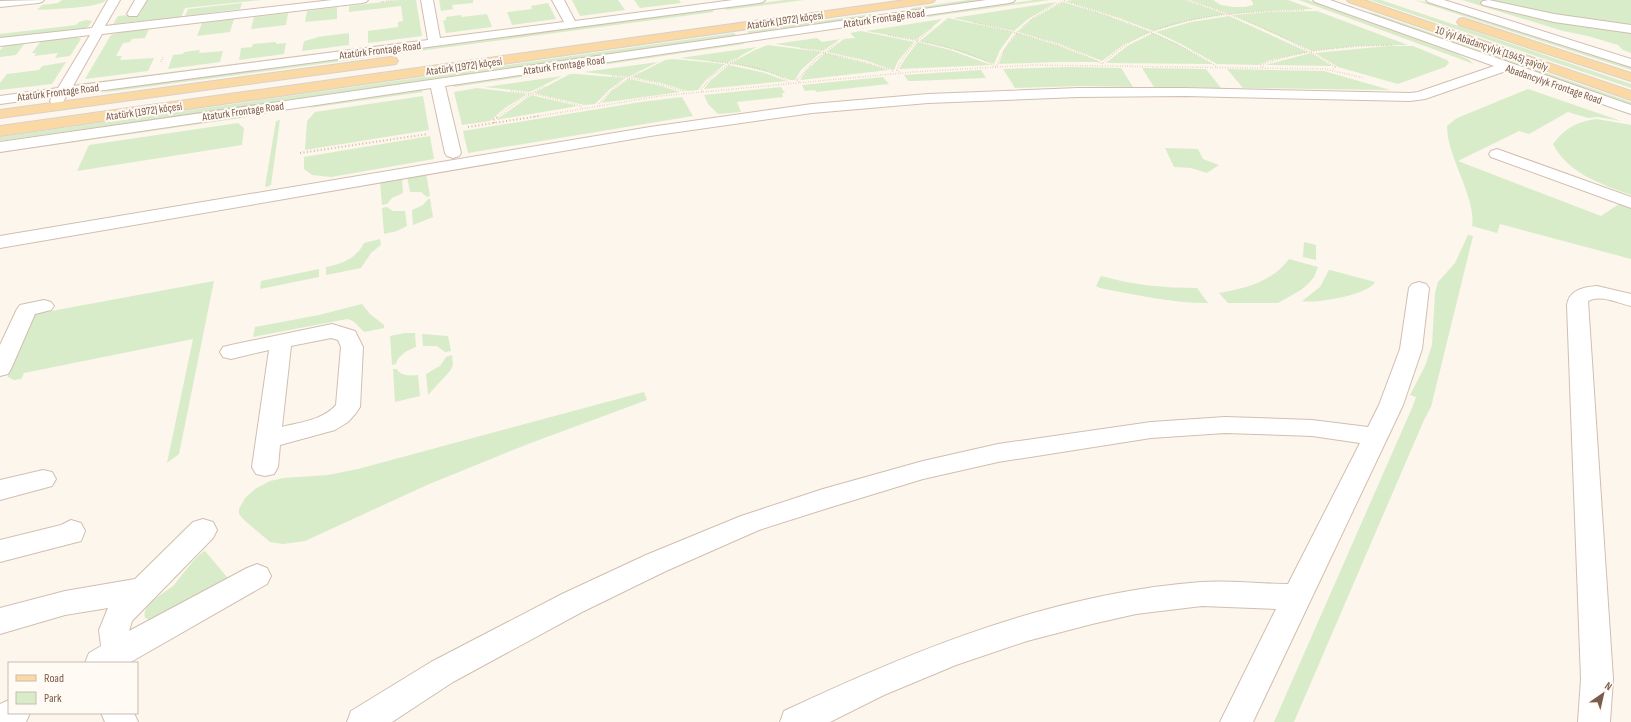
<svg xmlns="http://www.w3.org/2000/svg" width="1631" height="722" font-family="'Sofia Sans Condensed',sans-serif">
<rect width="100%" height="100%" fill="#fdf6ec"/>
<path fill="#d8ecc9" d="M 62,0 L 106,0 C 100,8 52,9 37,10 L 42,5 L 58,3 Z
M 147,0 L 261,0 L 185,8 L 181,17 L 113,24 L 118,16 L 140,14 Z
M 399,0 L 416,0 L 422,36 L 368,43 L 368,31 L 398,27 L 398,22 L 403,21 L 401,6 L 349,12 L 349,6 Z
M 439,0 L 473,0 L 473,3 L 452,5 L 453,9 L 441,11 Z
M 572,0 L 618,0 L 625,10 L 580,16 Z
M 634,0 L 679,0 L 681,3 L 640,8 Z
M 784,0 L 804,0 L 726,10 L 724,8 Z
M 967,0 L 986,0 L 903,12 L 913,8 Z
M 1034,0 L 1049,0 L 871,25 L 883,22 Z
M 1073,0 L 1185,0 L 1226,14 L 1188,21 L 1153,31 L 1119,18 L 1066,1 Z
M 1190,0 L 1213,0 L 1221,5 L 1233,7 L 1245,7 L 1253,5 L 1253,3 L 1251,0 L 1288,0 L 1313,9 L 1267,11 L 1230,14 Z
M 1299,0 L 1308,0 L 1457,54 L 1468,59 L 1474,64 Z
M 1370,0 L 1381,0 L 1631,84 L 1631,88 Z
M 1414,0 L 1431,3 L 1631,67 L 1631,70 Z
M 1462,0 L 1631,0 L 1631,53 L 1623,50 L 1618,45 L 1588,36 L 1563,31 Z
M 1057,2 L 1028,19 L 1014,31 L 953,18 Z
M 1063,2 L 1099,13 L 1150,32 L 1123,45 L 1102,61 L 1060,44 L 1018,32 L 1032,19 Z
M 242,3 L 240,9 L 185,16 L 188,9 Z
M 548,3 L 556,19 L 512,25 L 507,12 L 532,9 L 531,6 Z
M 337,7 L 337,19 L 305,22 L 307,11 Z
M 712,10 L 714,12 L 100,93 L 119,88 Z
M 1317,11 L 1408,45 L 1357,46 L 1312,51 L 1233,15 L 1270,12 Z
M 1368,11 L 1631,102 L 1631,106 L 1376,16 Z
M 288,13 L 286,25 L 251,29 L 254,17 Z
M 487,14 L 492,27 L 446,33 L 443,21 L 446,20 L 446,17 L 461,15 L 462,17 Z
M 872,14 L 874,14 L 863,18 L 749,34 L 747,31 Z
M 1229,16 L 1308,52 L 1271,60 L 1258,65 L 1217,64 L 1181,44 L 1156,32 L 1191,22 Z
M 948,18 L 1013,32 L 1000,50 L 994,64 L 952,49 L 920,41 Z
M 234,19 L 230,32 L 197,36 L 202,23 Z
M 942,19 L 916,40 L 866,31 Z
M 86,20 L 92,21 L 88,27 L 81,29 L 0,38 L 0,34 L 76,25 L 79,22 Z
M 149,29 L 145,38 L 132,39 L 130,42 L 123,43 L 116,56 L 122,56 L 120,60 L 154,58 L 148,71 L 85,79 L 111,35 L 120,32 Z
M 861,31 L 914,42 L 898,61 L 894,70 L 864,60 L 827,52 L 844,39 L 855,38 L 850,33 Z
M 349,33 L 349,45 L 302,51 L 304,41 L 316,38 L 317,37 Z
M 734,33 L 737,36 L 0,141 L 0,137 Z
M 1017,33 L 1057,45 L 1100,62 L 1057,62 L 999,64 L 1004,50 Z
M 1153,33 L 1177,44 L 1212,64 L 1106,63 L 1127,46 Z
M 77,37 L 81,39 L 70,56 L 55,58 L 58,53 L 34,56 L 36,53 L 32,53 L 41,41 Z
M 817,38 L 822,42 L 840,39 L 823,51 L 775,44 Z
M 428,39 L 78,85 L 77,84 Z
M 276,42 L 276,44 L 286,43 L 284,54 L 239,60 L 241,48 L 252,47 L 253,44 Z
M 742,42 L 744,44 L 454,87 L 453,85 Z
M 918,42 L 950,50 L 991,65 L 899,69 L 907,56 Z
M 25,43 L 16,55 L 0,57 L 0,50 L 4,46 Z
M 768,45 L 821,52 L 801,70 L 795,80 L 790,80 L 768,72 L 731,63 L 755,50 Z
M 1388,46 L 1413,46 L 1447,60 L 1449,63 L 1445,67 L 1398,84 L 1338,67 L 1315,53 Z
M 757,47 L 727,63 L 680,58 Z
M 200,50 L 199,53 L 223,51 L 220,62 L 168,69 L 173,55 L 183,54 L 184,52 Z
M 825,53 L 861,62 L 889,70 L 800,80 L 806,71 Z
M 1311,53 L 1332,66 L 1265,65 Z
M 673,59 L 725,64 L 706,80 L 698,90 L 687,91 L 661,83 L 632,77 L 665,60 Z
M 66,62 L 52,84 L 0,90 L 0,83 L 7,74 L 39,70 L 42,66 Z
M 658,62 L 628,77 L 584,72 Z
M 729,65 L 765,73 L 786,81 L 704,89 L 711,80 Z
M 1068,67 L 1121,68 L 1133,87 L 1081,86 L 1015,88 L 1003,69 Z
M 1142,68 L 1206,69 L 1221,88 L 1154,87 Z
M 1227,69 L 1324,71 L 1390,90 L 1243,88 Z
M 981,70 L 986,78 L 914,81 L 908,81 L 904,75 Z
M 570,74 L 576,74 L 625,78 L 609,90 L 595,104 L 584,105 L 534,93 Z
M 562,76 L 530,92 L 485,87 Z
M 883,77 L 889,84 L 816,92 L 815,90 L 805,91 L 802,85 Z
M 629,79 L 658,85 L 680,92 L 601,103 L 613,90 Z
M 781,87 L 785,93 L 782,93 L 783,97 L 737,102 L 741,112 L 718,114 L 708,104 L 704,95 Z
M 477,88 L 527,94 L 505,108 L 490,121 L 462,125 L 454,92 Z
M 1528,89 L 1621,121 L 1598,117 L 1588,118 L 1568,112 L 1529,134 L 1519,131 L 1458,161 L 1601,216 L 1619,204 L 1631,209 L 1631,259 L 1500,224 L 1497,233 L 1472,226 C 1477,199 1447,157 1447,126 L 1457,118 Z
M 418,90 L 422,90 L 423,92 L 309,108 L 319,104 Z
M 531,95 L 578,106 L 496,120 Z
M 423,96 L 429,130 L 305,150 L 307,121 L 315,112 Z
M 682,97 L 693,116 L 468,153 L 463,131 L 641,102 Z
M 241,116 L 248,117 L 0,153 L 0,151 Z
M 1597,119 L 1631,125 L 1631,195 C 1603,185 1567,173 1553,144 C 1564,129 1577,121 1597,119 Z
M 280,120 L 271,185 L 267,187 L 265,186 L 276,121 Z
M 238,123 L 244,128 L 242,145 L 77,171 L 89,145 Z
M 430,136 L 434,159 L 331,177 L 312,175 L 304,169 L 304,157 Z
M 1165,148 L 1198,149 L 1203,159 L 1219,165 L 1207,173 L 1191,168 L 1174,167 Z
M 426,173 L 430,196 L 427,197 L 421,192 L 410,192 L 407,176 Z
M 402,177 L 403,193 L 392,198 L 387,204 L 382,205 L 380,181 Z
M 428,199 L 430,199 L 433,217 L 413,225 L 412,210 L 423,205 Z
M 387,207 L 393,211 L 405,211 L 407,226 L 397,231 L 384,234 L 382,208 Z
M 1468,235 L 1473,236 L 1431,407 L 1424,420 L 1294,722 L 1274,722 L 1412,408 L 1416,397 L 1410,395 L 1425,366 L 1432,345 L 1435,293 L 1438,282 L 1455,263 Z
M 380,239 L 381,245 L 371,253 L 361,268 L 326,275 L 326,267 C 342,264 357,258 364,243 Z
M 1304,242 L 1316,245 L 1316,260 L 1303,257 Z
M 1289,259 L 1318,267 L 1314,277 L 1309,283 L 1301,290 L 1278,303 L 1228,303 L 1219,293 C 1246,288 1272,282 1289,259 Z
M 319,269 L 319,277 L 260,289 L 261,281 Z
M 1329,270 L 1330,270 L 1375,282 C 1369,295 1314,304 1302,301 L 1320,287 Z
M 1101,276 C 1133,285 1164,288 1197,288 L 1208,303 C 1172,303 1136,295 1100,288 L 1096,286 Z
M 214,281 L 179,454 L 167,463 L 193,339 L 24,373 L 21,379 L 14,380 L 8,377 L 8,375 L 35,314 Z
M 362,304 L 370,314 L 384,325 L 384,328 L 365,332 C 358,328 357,321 347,319 L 253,337 L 255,327 L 319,315 Z
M 405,333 L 415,333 L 416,347 C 408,350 398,355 396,364 L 392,365 L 390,336 Z
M 422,334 L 448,336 L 451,351 L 445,352 L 437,346 L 423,346 Z
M 452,355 L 453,365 L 450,371 L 428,395 L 426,374 L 440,366 L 446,357 Z
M 393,369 L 397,369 C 400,376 411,376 418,375 L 420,396 L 395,402 Z
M 644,392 L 647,400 L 528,444 L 427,485 L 305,541 L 283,544 L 270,542 L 245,521 L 239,514 L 239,509 L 245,498 L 255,489 L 270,481 L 284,478 L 328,475 L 358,469 Z
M 205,551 L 227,577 L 225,582 L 154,621 L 145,618 C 141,604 165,593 174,585 C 180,578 199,552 205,551 Z"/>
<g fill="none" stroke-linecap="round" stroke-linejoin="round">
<defs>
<path id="minor" d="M 44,0 L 42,2 L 38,3 L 0,7 L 0,1 Z
M 108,0 L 120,0 L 105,26 L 332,0 L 368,0 L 366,2 L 362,3 L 102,34 L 73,86 L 428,40 L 421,0 L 433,0 L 440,38 L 564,22 L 552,0 L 564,0 L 575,21 L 733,0 L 765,0 L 763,2 L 759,3 L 67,95 L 62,104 L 57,105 L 52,104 L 50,101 L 52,97 L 0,104 L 0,96 L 58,88 L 90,35 L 0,46 L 0,38 L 92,28 Z
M 135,0 L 147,0 L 137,16 L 129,16 L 127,14 Z
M 986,0 L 1015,0 L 1013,2 L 1009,3 L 445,86 L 461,153 L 459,156 L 453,158 L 447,156 L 445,153 L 431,88 L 0,152 L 0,142 Z
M 1313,0 L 1330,0 L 1631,105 L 1631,114 L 1506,71 L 1425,99 L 1410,101 L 1185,96 L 1078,97 L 928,103 L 812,113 L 650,136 L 0,248 L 0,236 L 650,127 L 812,104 L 928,94 L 1078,88 L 1185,88 L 1410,93 L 1418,92 L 1494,66 L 1315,2 Z
M 1426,0 L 1444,0 L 1631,59 L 1631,67 L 1428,2 Z
M 1489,0 L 1554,14 L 1631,25 L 1631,33 L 1554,22 L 1483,5 L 1481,3 L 1483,1 Z
M 1497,149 L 1631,197 L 1631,208 L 1491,157 L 1489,154 L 1491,151 Z
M 1419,282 L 1426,284 L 1429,288 L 1422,349 L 1403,405 L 1253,722 L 1220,722 L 1276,609 L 1202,606 L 1136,614 L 1092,624 L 1027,641 L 956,665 L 884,695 L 830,722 L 780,722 L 784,711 C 916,649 1054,593 1201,582 C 1229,580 1260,584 1288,584 L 1360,443 L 1312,436 L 1225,433 L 1151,438 L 998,462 L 923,479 L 828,508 L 759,530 L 666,571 L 582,612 L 453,682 L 392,722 L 347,722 L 351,711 L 431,662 L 562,594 L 646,555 L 741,516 L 823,489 L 923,461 L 998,444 L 1151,422 L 1225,417 L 1312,420 L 1368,427 L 1379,405 L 1400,349 L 1409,288 L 1412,284 Z
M 1597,286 L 1631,294 L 1631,306 C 1618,303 1601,294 1588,301 L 1613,679 L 1610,722 L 1578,722 L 1581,679 L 1567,305 C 1569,290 1584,287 1597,286 Z
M 44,300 L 51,302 L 54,306 L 51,310 L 35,314 L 11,369 L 8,374 L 0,376 L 0,345 L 17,309 L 20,305 Z
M 332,324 L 355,331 L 363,347 L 360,407 L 356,413 L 348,422 L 335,430 L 280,445 L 278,467 L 274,474 L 265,476 L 256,474 L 252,467 L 269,350 L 231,359 L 223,357 L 220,352 L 223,347 L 231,345 ZM 331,338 L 338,340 L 341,347 L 336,405 C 323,420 301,422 282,427 L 291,346 Z
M 43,470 L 52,472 L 56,479 L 52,486 L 0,500 L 0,480 Z
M 203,519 L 213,522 L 217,530 L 213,538 L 132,621 L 129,631 L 247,568 L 257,564 L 267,568 L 271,576 L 267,584 L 129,663 L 85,663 L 89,653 L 101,646 L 99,630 L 108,608 L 65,615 L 0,634 L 0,608 L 65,591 L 135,579 L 193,522 Z
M 71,520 L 81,523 L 85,531 L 81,541 L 0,562 L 0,540 L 61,525 Z
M 9,700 L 9,713 L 30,713 L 26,722 L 0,722 L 0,704 Z
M 101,713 L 134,713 L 138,722 L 105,722 Z"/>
<path id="major" d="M 905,0 L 935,0 L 933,2 L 929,3 L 0,136 L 0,126 Z
M 1347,0 L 1364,0 L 1631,91 L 1631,100 L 1349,2 Z
M 1463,18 L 1631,73 L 1631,81 L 1459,25 L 1457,22 L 1459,19 Z
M 391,57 L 396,58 L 398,61 L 396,64 L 0,118 L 0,110 Z"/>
</defs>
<use href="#minor" stroke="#d1beb0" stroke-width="2"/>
<use href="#major" stroke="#dad1cd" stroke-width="2"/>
<path stroke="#d9b8a5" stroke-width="1.5" stroke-dasharray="0.5 2" stroke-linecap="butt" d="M 1062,0 C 1116,18 1168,36 1216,66
M 1187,0 C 1239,16 1289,37 1335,67 L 1333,69
M 381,2 L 394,0
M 973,22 L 1044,40 L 1071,49 L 1103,64
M 888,35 C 924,43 965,47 996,67 C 1011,31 1029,18 1063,1
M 801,48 L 849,58 L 892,70 L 894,73
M 710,61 C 734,64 771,67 789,83
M 161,62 L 163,57
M 1103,63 C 1109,58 1115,52 1122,47 C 1172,13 1247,12 1305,10
M 1263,67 L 1261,65 C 1303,49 1348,46 1393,45
M 899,72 L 897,70 C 904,52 918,40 932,28
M 612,76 L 649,81 L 683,91 L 684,94
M 799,82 L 797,80 L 816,59 L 838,42
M 511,91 L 540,95 L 581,106 L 582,109
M 702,92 L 701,90 L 713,75 L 739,57
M 600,106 L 599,103 L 618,85 L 640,72
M 498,117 L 518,101 L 545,86
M 533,117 L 660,96 L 913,72 L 1034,65 L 1325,69 L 1364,78"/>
<path stroke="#d9b8a5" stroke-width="2" stroke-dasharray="1 2.5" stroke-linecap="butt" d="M 494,123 L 493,120 L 499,116
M 468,127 L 539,116
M 300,153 L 428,134"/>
<use href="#minor" fill="#fff" fill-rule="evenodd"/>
<use href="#major" fill="#fbd9a5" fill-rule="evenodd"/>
</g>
<g text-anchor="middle" stroke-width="4" stroke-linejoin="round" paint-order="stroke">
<g font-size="11" fill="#7a5c4d" stroke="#fffaf3">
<text transform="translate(884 18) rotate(-8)" y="4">Ataturk Frontage Road</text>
<text transform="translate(785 20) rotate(-8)" y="4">Atatürk (1972) köçesi</text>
<text transform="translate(1492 48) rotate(19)" y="4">10 ýyl Abadançylyk (1945) şaýoly</text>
<text transform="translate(380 50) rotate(-7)" y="4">Atatürk Frontage Road</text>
<text transform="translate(564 65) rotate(-8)" y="4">Ataturk Frontage Road</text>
<text transform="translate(464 66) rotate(-8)" y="4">Atatürk (1972) köçesi</text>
<text transform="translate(1554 84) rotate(19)" y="4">Abadancylyk Frontage Road</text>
<text transform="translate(58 92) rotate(-7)" y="4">Atatürk Frontage Road</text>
<text transform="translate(144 111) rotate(-8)" y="4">Atatürk (1972) köçesi</text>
<text transform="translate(243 111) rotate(-8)" y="4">Ataturk Frontage Road</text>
</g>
</g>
<rect x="8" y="662" width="130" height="52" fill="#fffaf3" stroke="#cabbb1"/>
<rect x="16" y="675" width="20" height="6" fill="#fbd9a5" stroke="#cabbb1"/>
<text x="44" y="682" font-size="12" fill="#7a5c4d">Road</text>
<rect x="16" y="692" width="20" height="12" fill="#d8ecc9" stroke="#cabbb1"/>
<text x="44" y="702" font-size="12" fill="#7a5c4d">Park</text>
<g transform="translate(1603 694) rotate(34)" stroke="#fffaf3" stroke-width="3" paint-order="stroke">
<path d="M0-3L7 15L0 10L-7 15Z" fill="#7a5c4d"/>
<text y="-6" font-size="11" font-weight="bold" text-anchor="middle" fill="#7a5c4d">N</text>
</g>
</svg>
